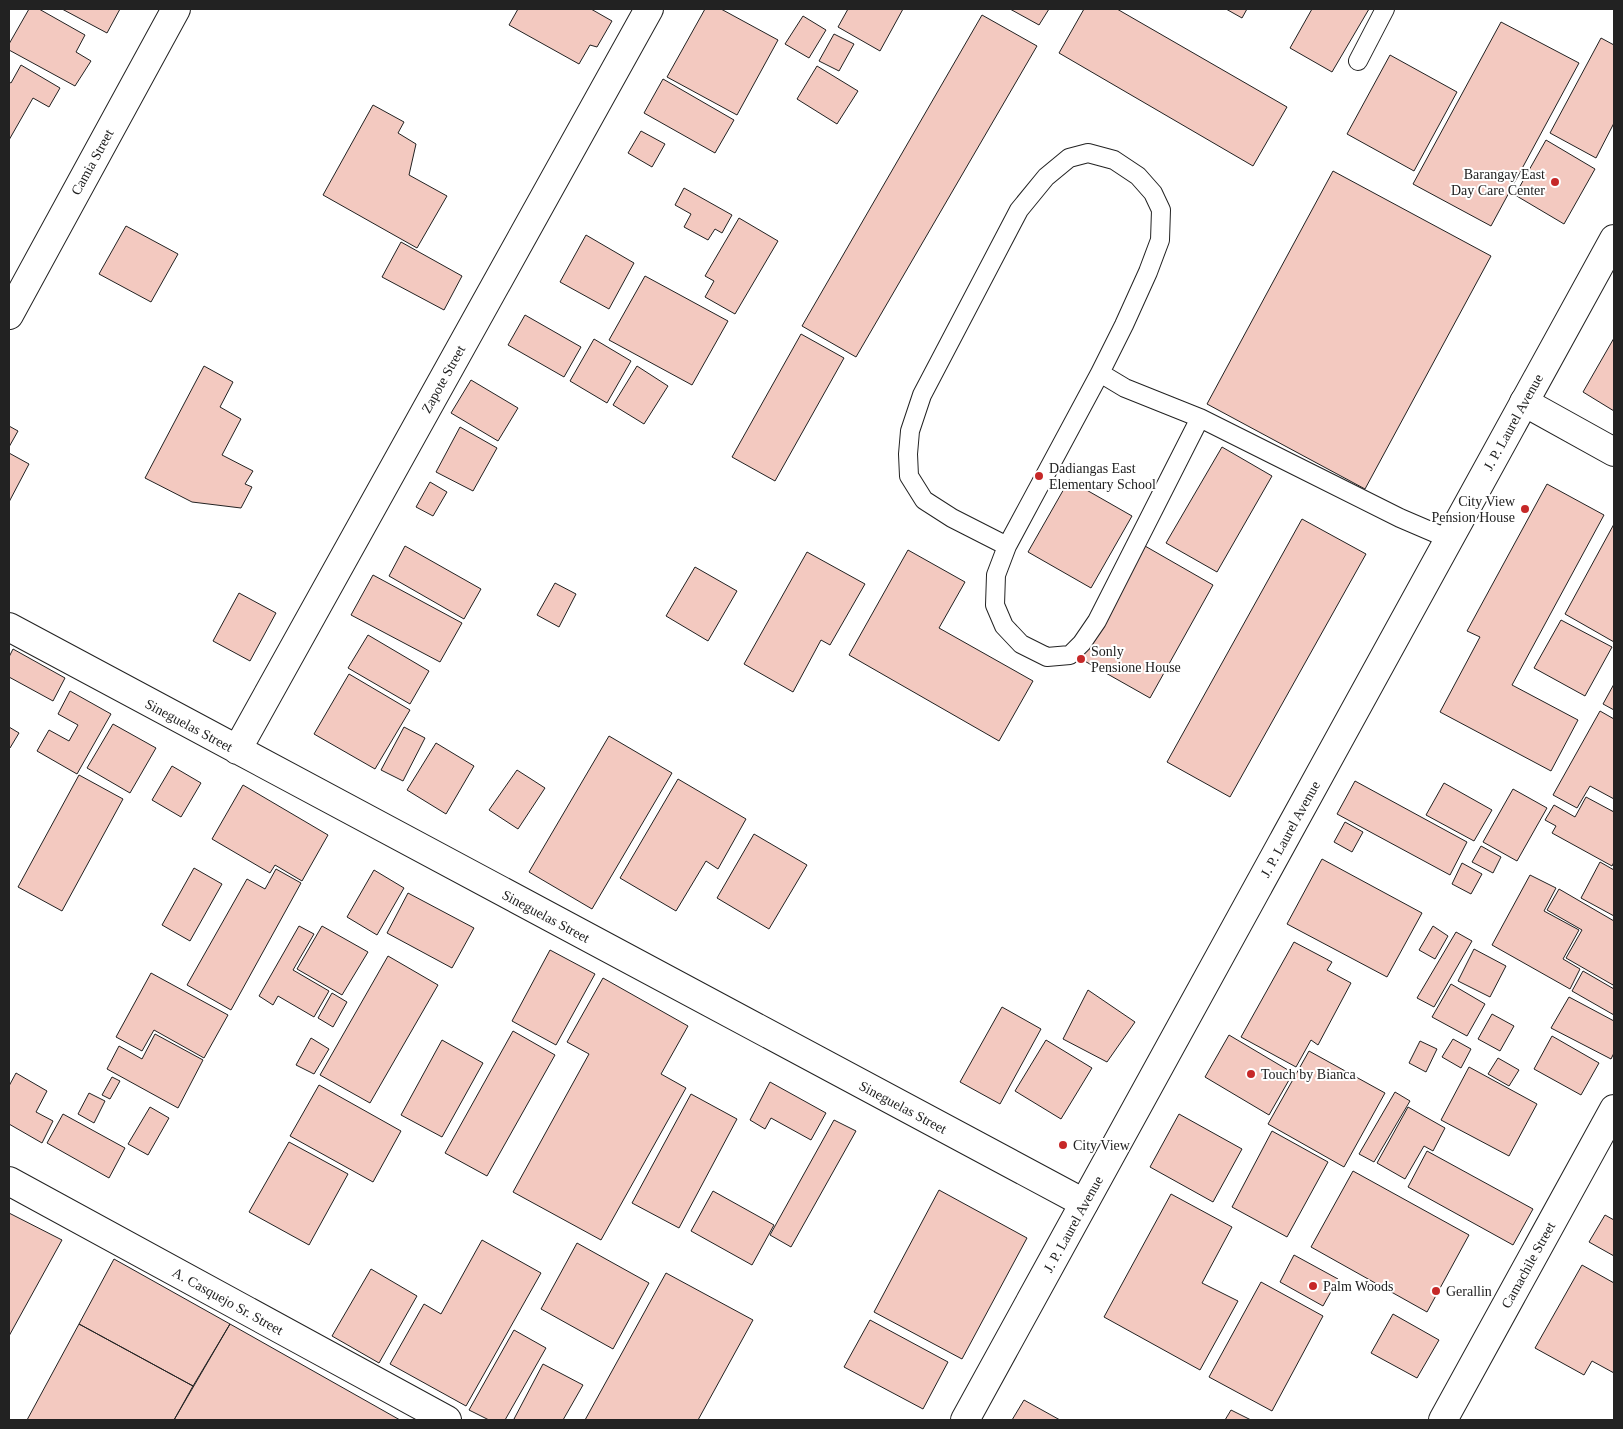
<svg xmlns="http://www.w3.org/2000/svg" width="1623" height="1429" font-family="'Times New Roman',serif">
<rect width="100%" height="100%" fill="#fff"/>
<path fill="#f3c9c0" stroke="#222" d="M 29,9 L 39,9 L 85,35 L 76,52 L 91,61 L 75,86 L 9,50 L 9,44 Z
M 62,9 L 120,9 L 107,33 Z
M 518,9 L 591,9 L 612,21 L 597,47 L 590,45 L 579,64 L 509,25 Z
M 705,9 L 721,9 L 778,40 L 737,115 L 667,77 Z
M 848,9 L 903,9 L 880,51 L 838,27 Z
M 1010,9 L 1049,9 L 1039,25 Z
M 1084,9 L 1117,9 L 1287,107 L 1253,166 L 1059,53 Z
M 1226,9 L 1247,9 L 1242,18 Z
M 1312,9 L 1369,9 L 1332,72 L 1290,48 Z
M 982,15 L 1037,46 L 856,357 L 802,326 Z
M 803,16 L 826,30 L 809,58 L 785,44 Z
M 1501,22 L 1579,63 L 1491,226 L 1413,184 Z
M 834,34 L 854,44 L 839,71 L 819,61 Z
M 1601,38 L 1614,45 L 1614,123 L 1596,158 L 1550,133 Z
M 1390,55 L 1457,92 L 1414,171 L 1347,134 Z
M 21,65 L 60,88 L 49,107 L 33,98 L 9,140 L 9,82 L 11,83 Z
M 817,66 L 858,91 L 837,124 L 797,99 Z
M 663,79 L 734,120 L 715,153 L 644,113 Z
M 373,105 L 404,122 L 398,133 L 416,144 L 409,175 L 447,196 L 417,248 L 323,195 Z
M 641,131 L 665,144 L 652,167 L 628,153 Z
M 1546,140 L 1595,169 L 1564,224 L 1515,195 Z
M 1333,171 L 1491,256 L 1365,489 L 1207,404 Z
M 684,188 L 732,215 L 722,233 L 715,229 L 708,240 L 684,227 L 691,214 L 675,205 Z
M 739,218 L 778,241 L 735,314 L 705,297 L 714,281 L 705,276 Z
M 126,226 L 178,254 L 151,302 L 99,274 Z
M 586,235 L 634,263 L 609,309 L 560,282 Z
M 401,242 L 462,276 L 444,310 L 382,277 Z
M 645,276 L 728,321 L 692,385 L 609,340 Z
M 525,315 L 581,347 L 564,377 L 508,345 Z
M 801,334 L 844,358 L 775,481 L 732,457 Z
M 1614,338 L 1614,411 L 1583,392 Z
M 594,339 L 631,361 L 607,403 L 570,381 Z
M 204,366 L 233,382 L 220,407 L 241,419 L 222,455 L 253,471 L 245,484 L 252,487 L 241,508 L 192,502 L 145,478 Z
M 637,366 L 668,386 L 644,424 L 613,405 Z
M 471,380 L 518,408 L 498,441 L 451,413 Z
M 9,426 L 18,431 L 9,447 Z
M 460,427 L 497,448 L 473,491 L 436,472 Z
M 1222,447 L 1272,476 L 1217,572 L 1166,543 Z
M 9,453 L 29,464 L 9,502 Z
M 1069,480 L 1132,516 L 1091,588 L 1028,552 Z
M 430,482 L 447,492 L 433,516 L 416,507 Z
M 1547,484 L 1604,515 L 1512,685 L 1578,720 L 1551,771 L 1440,712 L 1480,637 L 1467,631 Z
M 1302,519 L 1366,554 L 1230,797 L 1167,762 Z
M 1614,524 L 1614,642 L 1565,614 Z
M 405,546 L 481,589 L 464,619 L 389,576 Z
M 1145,546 L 1213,585 L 1150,698 L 1081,659 Z
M 908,550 L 965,582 L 939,628 L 1033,681 L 999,741 L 849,655 Z
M 807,552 L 865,584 L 830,645 L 821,640 L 793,692 L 744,664 Z
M 695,567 L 737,591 L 708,641 L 666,616 Z
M 373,575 L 462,623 L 440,662 L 351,615 Z
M 555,583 L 576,594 L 559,627 L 537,615 Z
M 239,593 L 276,613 L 250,661 L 213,641 Z
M 1561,620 L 1612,647 L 1585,696 L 1534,668 Z
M 368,635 L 429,671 L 410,704 L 348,668 Z
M 13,649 L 65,678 L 53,701 L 9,677 L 9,657 Z
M 349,674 L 410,710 L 375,769 L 314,734 Z
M 1614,684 L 1614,710 L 1603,704 Z
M 70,691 L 111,714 L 77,774 L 37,751 L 49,730 L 69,741 L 78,725 L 58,714 Z
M 1600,711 L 1614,719 L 1614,799 L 1590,786 L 1577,808 L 1553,795 Z
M 113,724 L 156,748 L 130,793 L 87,768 Z
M 9,727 L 19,733 L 10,748 L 9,747 Z
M 404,727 L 425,738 L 403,781 L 381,770 Z
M 609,736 L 672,773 L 592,909 L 529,872 Z
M 436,743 L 474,766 L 446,814 L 407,790 Z
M 172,766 L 201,783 L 181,817 L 152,800 Z
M 517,770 L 545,788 L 518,829 L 489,810 Z
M 79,775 L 123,799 L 62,911 L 18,887 Z
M 678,779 L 746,819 L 718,869 L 706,861 L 676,911 L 620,878 Z
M 1355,781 L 1467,842 L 1450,875 L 1337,814 Z
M 1444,783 L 1492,810 L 1474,841 L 1426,815 Z
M 243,785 L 328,835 L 302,881 L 275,865 L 270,873 L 212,839 Z
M 1513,789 L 1547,808 L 1517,861 L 1483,842 Z
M 1586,797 L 1614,812 L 1614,862 L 1612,866 L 1552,833 L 1556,826 L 1545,820 L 1554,805 L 1575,817 Z
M 1345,822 L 1363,832 L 1352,852 L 1334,842 Z
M 754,834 L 807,865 L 769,929 L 717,898 Z
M 1481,846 L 1501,857 L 1493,873 L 1472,862 Z
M 1322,859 L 1422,913 L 1387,977 L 1287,924 Z
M 1600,862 L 1614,870 L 1614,916 L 1581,898 Z
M 1462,863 L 1482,874 L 1471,894 L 1452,884 Z
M 194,868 L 222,884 L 190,941 L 162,925 Z
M 276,869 L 301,883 L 231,1010 L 187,985 L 247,879 L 265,889 Z
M 374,870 L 404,888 L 377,935 L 347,917 Z
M 1530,875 L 1556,888 L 1544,911 L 1579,930 L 1563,959 L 1580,969 L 1570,989 L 1492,945 Z
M 1559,889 L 1614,921 L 1614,982 L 1613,985 L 1566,958 L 1582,930 L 1547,910 Z
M 408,893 L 474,928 L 452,968 L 387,933 Z
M 299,926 L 314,934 L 293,970 L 329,991 L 314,1017 L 278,996 L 273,1005 L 259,996 Z
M 322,926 L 368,952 L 342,995 L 297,969 Z
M 1433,926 L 1448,936 L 1435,959 L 1419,950 Z
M 1456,932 L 1472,941 L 1434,1007 L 1417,998 Z
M 1294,942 L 1332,962 L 1327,970 L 1351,983 L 1318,1045 L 1311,1040 L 1296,1067 L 1241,1037 Z
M 1474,949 L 1506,966 L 1490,997 L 1458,981 Z
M 550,950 L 595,974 L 556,1045 L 512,1021 Z
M 388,956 L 438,985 L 370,1103 L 320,1075 Z
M 1583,971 L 1614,989 L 1614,1015 L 1572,991 Z
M 151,973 L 228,1015 L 204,1058 L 154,1030 L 142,1051 L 116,1037 Z
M 603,978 L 688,1026 L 661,1074 L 686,1088 L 601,1240 L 513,1192 L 589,1054 L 567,1042 Z
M 1451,984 L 1485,1004 L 1467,1036 L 1432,1017 Z
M 1088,990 L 1135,1022 L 1107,1062 L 1063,1039 Z
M 332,993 L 347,1002 L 333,1027 L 318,1018 Z
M 1569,997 L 1614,1021 L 1614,1053 L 1611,1059 L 1551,1028 Z
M 1002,1007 L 1041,1029 L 1000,1104 L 960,1082 Z
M 1492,1014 L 1514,1026 L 1500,1051 L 1478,1039 Z
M 513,1031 L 555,1055 L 487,1176 L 445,1153 Z
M 155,1034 L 203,1060 L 178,1108 L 107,1069 L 119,1046 L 142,1059 Z
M 1229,1035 L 1293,1073 L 1269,1115 L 1205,1077 Z
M 1552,1036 L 1599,1063 L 1581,1095 L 1534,1069 Z
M 311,1038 L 329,1049 L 314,1074 L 296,1065 Z
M 1453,1039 L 1471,1049 L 1461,1068 L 1442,1057 Z
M 442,1040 L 483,1063 L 442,1137 L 401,1115 Z
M 1046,1040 L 1092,1068 L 1061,1119 L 1015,1091 Z
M 1420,1041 L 1437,1049 L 1426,1072 L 1409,1063 Z
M 1309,1051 L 1385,1093 L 1344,1167 L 1268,1124 Z
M 1498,1058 L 1519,1070 L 1509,1086 L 1488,1074 Z
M 1469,1067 L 1537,1104 L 1509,1156 L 1441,1120 Z
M 16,1073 L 47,1091 L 36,1112 L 53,1121 L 42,1143 L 9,1124 L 9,1086 Z
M 112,1077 L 120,1081 L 110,1099 L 102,1095 Z
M 770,1082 L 826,1113 L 811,1140 L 771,1118 L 765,1129 L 750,1120 Z
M 319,1085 L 401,1131 L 373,1182 L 290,1136 Z
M 1395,1092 L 1410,1101 L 1374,1162 L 1359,1154 Z
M 89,1093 L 105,1101 L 94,1123 L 78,1114 Z
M 691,1094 L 737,1119 L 679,1228 L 632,1203 Z
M 150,1107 L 169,1118 L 148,1155 L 128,1144 Z
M 1408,1107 L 1445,1128 L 1433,1151 L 1424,1146 L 1405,1179 L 1377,1163 Z
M 63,1114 L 125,1148 L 109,1178 L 47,1143 Z
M 1179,1114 L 1242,1149 L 1213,1202 L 1150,1167 Z
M 834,1120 L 856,1131 L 791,1247 L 770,1235 Z
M 1272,1131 L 1328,1162 L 1287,1237 L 1232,1207 Z
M 289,1142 L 348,1174 L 309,1245 L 249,1212 Z
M 1427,1151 L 1533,1209 L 1513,1245 L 1408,1187 Z
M 1353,1171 L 1469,1235 L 1427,1312 L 1311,1247 Z
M 939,1190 L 1027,1238 L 962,1359 L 874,1312 Z
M 713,1191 L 774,1225 L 752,1265 L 691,1231 Z
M 1171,1194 L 1232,1227 L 1202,1283 L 1238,1301 L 1200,1370 L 1104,1317 Z
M 9,1213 L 62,1240 L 9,1336 Z
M 1605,1215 L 1614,1220 L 1614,1256 L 1589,1242 Z
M 482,1240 L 541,1273 L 466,1406 L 390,1364 L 424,1304 L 441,1314 Z
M 577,1243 L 649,1283 L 613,1349 L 541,1309 Z
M 1294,1255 L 1338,1279 L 1323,1306 L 1280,1282 Z
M 114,1259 L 230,1324 L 193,1386 L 79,1324 Z
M 1582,1265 L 1614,1283 L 1614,1373 L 1592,1361 L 1584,1375 L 1535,1348 Z
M 371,1269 L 417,1296 L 379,1363 L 332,1336 Z
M 666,1273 L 753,1320 L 698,1420 L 585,1420 Z
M 1261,1282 L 1323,1316 L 1272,1411 L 1209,1377 Z
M 1393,1314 L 1439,1340 L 1417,1378 L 1371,1353 Z
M 870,1320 L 948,1362 L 923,1409 L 844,1367 Z
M 79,1324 L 193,1386 L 174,1420 L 27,1420 Z
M 230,1324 L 400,1420 L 174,1420 Z
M 514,1330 L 546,1348 L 505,1420 L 489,1420 L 469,1410 Z
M 543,1364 L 583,1385 L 563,1420 L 517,1420 L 514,1419 Z
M 1024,1400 L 1060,1420 L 1012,1420 Z
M 1231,1410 L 1251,1420 L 1225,1420 Z"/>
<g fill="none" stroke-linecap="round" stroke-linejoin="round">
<defs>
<path id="lane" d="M 1358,61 L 1385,9
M 1100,373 L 1007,546 L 996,575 L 995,605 L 1004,626 L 1021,644 L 1047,657 L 1070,655 L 1082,643 L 1097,621 L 1200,418
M 1007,546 L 952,518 L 924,500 L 909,476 L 908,454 L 910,431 L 922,395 L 1019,210 L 1046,177 L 1069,158 L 1088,153 L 1114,160 L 1138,176 L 1153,193 L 1161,210 L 1160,240 L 1148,272 L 1124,325 L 1100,373 L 1125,388 L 1200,418 L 1400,518 L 1449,539"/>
<path id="street" d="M 9,315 L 176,9
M 1524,402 L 1614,452
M 9,627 L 1084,1203
M 237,750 L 649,9
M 9,1181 L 447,1420
M 1443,1420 L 1614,1109"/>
<path id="secondary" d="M 965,1420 L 1614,239"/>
</defs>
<use href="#lane" stroke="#222" stroke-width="20"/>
<use href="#street" stroke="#222" stroke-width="30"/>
<use href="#secondary" stroke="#222" stroke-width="30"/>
<use href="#lane" stroke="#fff" stroke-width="18"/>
<use href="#street" stroke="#fff" stroke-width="28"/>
<use href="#secondary" stroke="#fff" stroke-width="28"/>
</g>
<g fill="#c62828" stroke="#fff" stroke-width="2">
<circle cx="1555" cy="182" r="5"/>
<circle cx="1039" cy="476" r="5"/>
<circle cx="1525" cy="509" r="5"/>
<circle cx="1081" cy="659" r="5"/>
<circle cx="1251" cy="1074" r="5"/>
<circle cx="1063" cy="1145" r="5"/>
<circle cx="1313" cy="1286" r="5"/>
<circle cx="1436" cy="1291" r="5"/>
</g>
<g text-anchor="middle" stroke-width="4" stroke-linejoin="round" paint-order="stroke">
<g font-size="14" fill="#222" stroke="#fff">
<text transform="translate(92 162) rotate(-61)" y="5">Camia Street</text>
<text transform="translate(443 379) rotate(-61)" y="5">Zapote Street</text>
<text transform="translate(1513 422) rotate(-61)" y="5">J. P. Laurel Avenue</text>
<text transform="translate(189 725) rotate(28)" y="5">Sineguelas Street</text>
<text transform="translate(1290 829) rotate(-61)" y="5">J. P. Laurel Avenue</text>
<text transform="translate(546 916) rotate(28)" y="5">Sineguelas Street</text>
<text transform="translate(903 1107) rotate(28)" y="5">Sineguelas Street</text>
<text transform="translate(1073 1224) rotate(-61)" y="5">J. P. Laurel Avenue</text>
<text transform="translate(1528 1265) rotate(-61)" y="5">Camachile Street</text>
<text transform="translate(228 1301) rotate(29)" y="5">A. Casquejo Sr. Street</text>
</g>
<g font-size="14" fill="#222" stroke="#fff" text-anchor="start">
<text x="1545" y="179" text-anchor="end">Barangay East<tspan x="1545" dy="16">Day Care Center</tspan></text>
<text x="1049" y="473">Dadiangas East<tspan x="1049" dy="16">Elementary School</tspan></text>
<text x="1515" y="506" text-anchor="end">City View<tspan x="1515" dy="16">Pension House</tspan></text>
<text x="1091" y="656">Sonly<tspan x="1091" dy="16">Pensione House</tspan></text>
<text x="1261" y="1079">Touch by Bianca</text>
<text x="1073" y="1150">City View</text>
<text x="1323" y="1291">Palm Woods</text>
<text x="1446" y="1296">Gerallin</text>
</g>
</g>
<rect width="1623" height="1429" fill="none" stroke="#222222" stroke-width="20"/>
</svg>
